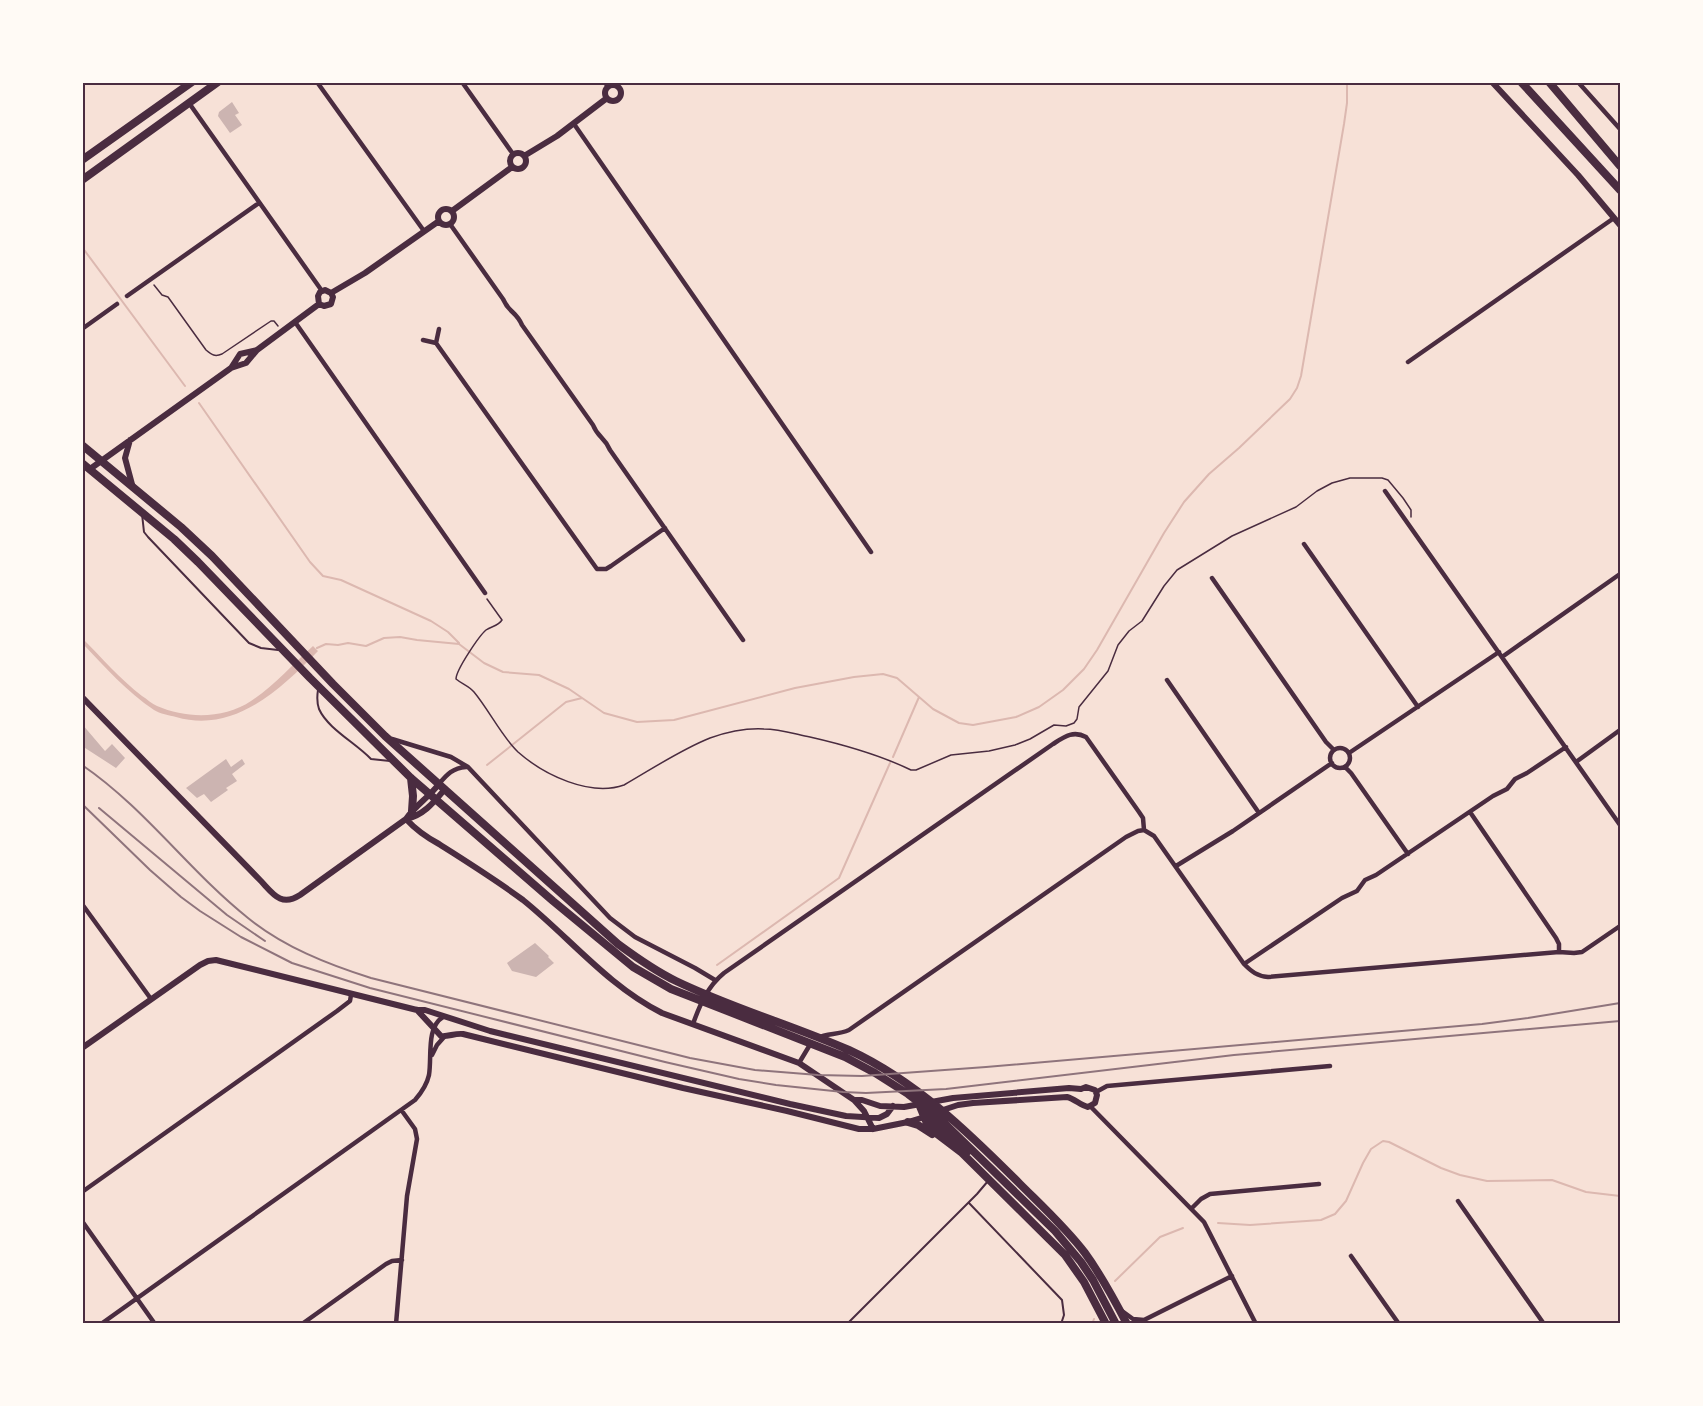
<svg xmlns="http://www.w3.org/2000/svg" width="1703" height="1406" font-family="'Sofia Sans Condensed',sans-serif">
<rect width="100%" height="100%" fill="#f7e1d7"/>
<path fill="#dcb8b0" d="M 82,638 C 102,658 120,679 142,696 C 147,699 152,704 157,706 C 187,719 224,719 251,701 C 274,686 292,665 313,646 L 318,651 C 280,690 234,734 176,717 C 169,715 160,714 154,710 C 127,692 105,667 83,644 Z"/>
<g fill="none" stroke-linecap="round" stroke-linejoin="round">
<path stroke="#dcb8b0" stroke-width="2" d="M 82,247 L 185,386
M 199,403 L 310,562 L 323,576 L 341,580 L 431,621 L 448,632 L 459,643
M 317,648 L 326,644 L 338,645 L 348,643 L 366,646 L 384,638 L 400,637 L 417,640 L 459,644 L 484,663 L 503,672 L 539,675 L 569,689 L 604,713 L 637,722 L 674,720 L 795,688 L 854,677 L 883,674 L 897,678 L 933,709 L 959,723 L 973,725 L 1016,717 L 1039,707 L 1063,690 L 1084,669 L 1097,650 L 1164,533 L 1184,502 L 1209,474 L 1239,448 L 1290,399 L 1297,388 L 1301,376 L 1344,124 L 1347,103 L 1347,82
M 893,757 L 919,697
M 487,765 L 566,702 L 582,698
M 717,965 L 839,878 L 890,763
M 1218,1223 L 1250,1225 L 1321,1220 L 1335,1214 L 1346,1201 L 1363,1163 L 1371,1149 L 1383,1141 L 1389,1142 L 1441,1168 L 1460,1175 L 1487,1181 L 1552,1180 L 1586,1192 L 1620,1196
M 1115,1281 L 1160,1237 L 1183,1228
M 1092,1324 L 1094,1319"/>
</g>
<path fill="#ccb4b1" d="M 232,102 L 239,113 L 235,115 L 242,125 L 230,133 L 218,116 L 219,112 Z
M 82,724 L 105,751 L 112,744 L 125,758 L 116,768 L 82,746 Z
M 226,759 L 231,767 L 242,759 L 245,764 L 232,774 L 237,781 L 226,788 L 228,790 L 211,802 L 204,794 L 197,798 L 186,788 Z
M 535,943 L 549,956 L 548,957 L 554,963 L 536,977 L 512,971 L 507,963 Z"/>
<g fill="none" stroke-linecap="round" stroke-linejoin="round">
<path stroke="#4a2c40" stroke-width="1.5" d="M 154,285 L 162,295 L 168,297 L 206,350 C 212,355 215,357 222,354 L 271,321 L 274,321 L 278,326
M 487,599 L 502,620 C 498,626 492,626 486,630 C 479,636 456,670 456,679 C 462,684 469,686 474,692 C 489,710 502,737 518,752 C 544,775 590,797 624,785 C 652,769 680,750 710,738 C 727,732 746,728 764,729 C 779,729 795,734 810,737 C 845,745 878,754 911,770 L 916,770 L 951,755 L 989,751 L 1015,745 L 1030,739 L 1054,725 L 1066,726 L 1074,723 L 1077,719 L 1079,707 L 1108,671 L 1118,645 L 1129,631 L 1142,621 L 1164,586 L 1177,570 L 1232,536 L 1296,507 L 1317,491 L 1332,483 L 1350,478 L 1382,478 L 1388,480 L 1403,498 L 1411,510 L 1411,517"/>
<path stroke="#4a2c40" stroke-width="2" d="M 142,514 L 144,532 L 148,537 L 249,643 L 261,648 L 278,650
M 318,690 C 317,696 317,703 319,709 C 328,729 356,743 371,759 L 390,761
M 969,1203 L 1062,1300 L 1064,1315 L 1061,1324
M 847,1324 L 977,1194 L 988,1181"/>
<path stroke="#4a2c40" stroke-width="4.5" d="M 317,82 L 424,231
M 462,82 L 513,154
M 605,82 L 608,87
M 1578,82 L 1620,129
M 189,103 L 322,291
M 574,124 L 871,552
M 450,224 L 503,299 C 509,313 516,311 522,325 L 593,425 C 598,438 604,436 610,450 L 743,640
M 127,296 L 259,203
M 295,322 L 485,593
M 82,329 L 117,304
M 423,340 L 436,343 L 439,329
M 436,343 L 597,569 L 606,569 L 611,566 L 665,528
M 1408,362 L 1614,218
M 1385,491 L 1620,825
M 1304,544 L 1418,707
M 1212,578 L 1326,742 L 1334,750
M 1502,657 L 1620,574
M 1167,680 L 1259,813
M 392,739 L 451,757 L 468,767 L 610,918 L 635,937 L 695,968 L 715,980
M1330 758a10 10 0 1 1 20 0a10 10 0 1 1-20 0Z
M 1349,753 L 1499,652
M 1576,762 L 1620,730
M 1345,767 L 1351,773 L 1408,854
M 439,784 C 447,774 453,768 466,767
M 1470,812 L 1556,938 L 1559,944 L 1559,952
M 1176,866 L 1233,831 L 1332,763
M 82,904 L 151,999
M 1244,964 L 1342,898 L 1357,891 L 1365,880 L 1376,875 L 1493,796 L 1507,789 L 1515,779 L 1527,773 L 1566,747
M 693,1024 C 700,1004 708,986 724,973 L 1053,744 C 1064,737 1073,730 1086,737 L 1139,812 L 1143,818 L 1144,830 L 1154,836 L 1244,964 C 1252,972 1257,976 1268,977 L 1559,952 L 1574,953 L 1582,952 L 1620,926
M 817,1038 C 828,1033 838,1035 849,1030 L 1126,837 L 1138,831 L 1144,830
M 432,1055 L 437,1045 L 445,1036
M 799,1063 L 811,1043
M 1096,1092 L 1107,1086 L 1330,1066
M 1090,1106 L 1204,1222 L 1256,1324
M 82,1192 L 337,1011 L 350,1001 L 351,995
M 1458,1201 L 1544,1324
M 1192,1208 L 1201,1199 L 1210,1194 L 1319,1184
M 82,1221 L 155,1324
M 1351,1256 L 1399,1324
M 1122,1311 L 1133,1319 L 1144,1320
M 101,1324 L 415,1100 C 422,1092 427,1084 429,1075 C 432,1057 426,1027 443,1017
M 302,1324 L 386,1264 L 392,1261 L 402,1260
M 396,1324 L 407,1196 L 417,1139 L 415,1129 L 402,1111
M 1142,1324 L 1144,1320 L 1232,1276"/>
<path stroke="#4a2c40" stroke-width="6" d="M 1492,82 L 1578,175 L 1620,225
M605 93a8 8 0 1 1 16 0a8 8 0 1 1-16 0Z
M510 161a8 8 0 1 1 16 0a8 8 0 1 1-16 0Z
M 524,156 L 557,136 L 607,98
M438 217a8 8 0 1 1 16 0a8 8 0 1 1-16 0Z
M 452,211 L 512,167
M 331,293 L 365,273 L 439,221
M 319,304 L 324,306 L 331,304 L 333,297 L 331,293
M 319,304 L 318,296 L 320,292 L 325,290 L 331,293
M 231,368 L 240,354 L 257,350
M 130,440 L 125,458 L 133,488
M 90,469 L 231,368 L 246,363 L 257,350 L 319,304
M 82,697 L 259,879 C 272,892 280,908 300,895 L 406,819 C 415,806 429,797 439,784
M 406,819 C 416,830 426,837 439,844 C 467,862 496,880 523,900 C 569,937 608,986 662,1013 L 799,1063 L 854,1100 L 862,1100 L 880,1106 L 904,1107 L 953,1098 L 1069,1088 L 1081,1089 L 1086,1087 L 1095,1090 L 1097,1095 L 1095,1103 L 1088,1107 C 1080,1105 1075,1099 1067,1097 L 973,1103 L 958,1105 L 940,1111
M 406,819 C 424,815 434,802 445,789
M 417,1010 L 441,1036 C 448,1037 455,1033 463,1034 L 683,1088 L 787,1111 L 859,1129 L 873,1129 L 908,1122 L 928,1116
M 82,1048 L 200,965 L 208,961 L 216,960 L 417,1010 L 425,1010 L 490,1031 L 790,1104 L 846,1116 L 879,1118 L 887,1114 L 893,1106
M 854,1100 L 864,1111 L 873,1129"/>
<path stroke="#4a2c40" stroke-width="8" d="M 1521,82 L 1620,190
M 1549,82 L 1620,166
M 82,160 L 192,82
M 82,180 L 218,82
M 82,445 L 181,527 L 212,556 L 333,684 L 385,736 L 618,944 C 637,958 655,971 676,981 C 732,1008 792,1025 849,1050 C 916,1081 968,1132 1020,1184 C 1042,1206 1066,1228 1085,1253 C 1101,1275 1114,1299 1127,1324
M 82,463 L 174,539 L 198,562 L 310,678 L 411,778 L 553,901 L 633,967 L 671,989 L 845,1057 L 875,1073 L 908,1094 L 937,1116 L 1055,1231 L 1081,1262 L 1093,1280 L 1116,1324
M 411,778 L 413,796 L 412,811
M 919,1104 L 926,1121 L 932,1130 L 961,1152 L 1065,1255 L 1084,1282 L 1106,1324
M 929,1113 L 938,1125 L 967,1152
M 908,1122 L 918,1125 L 932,1134"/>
<path stroke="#8f747c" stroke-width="2" d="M 82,765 C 145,808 189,871 248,918 C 284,947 327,964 371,978 L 690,1058 L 755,1070 L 818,1075 L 862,1076 L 986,1067 L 1482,1024 L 1528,1018 L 1620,1003
M 82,804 L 150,870 L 181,897 L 200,911 L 241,937 L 292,963 L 370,988 L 665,1062 L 739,1079 L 776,1085 L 843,1092 L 866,1093 L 946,1089 L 1234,1055 L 1620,1021
M 99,808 L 227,915 L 265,941"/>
</g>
<rect width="1703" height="1406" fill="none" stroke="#fffaf5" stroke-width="168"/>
<rect x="84" y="84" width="1535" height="1238" fill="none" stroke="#4a2c40" stroke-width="2"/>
</svg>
